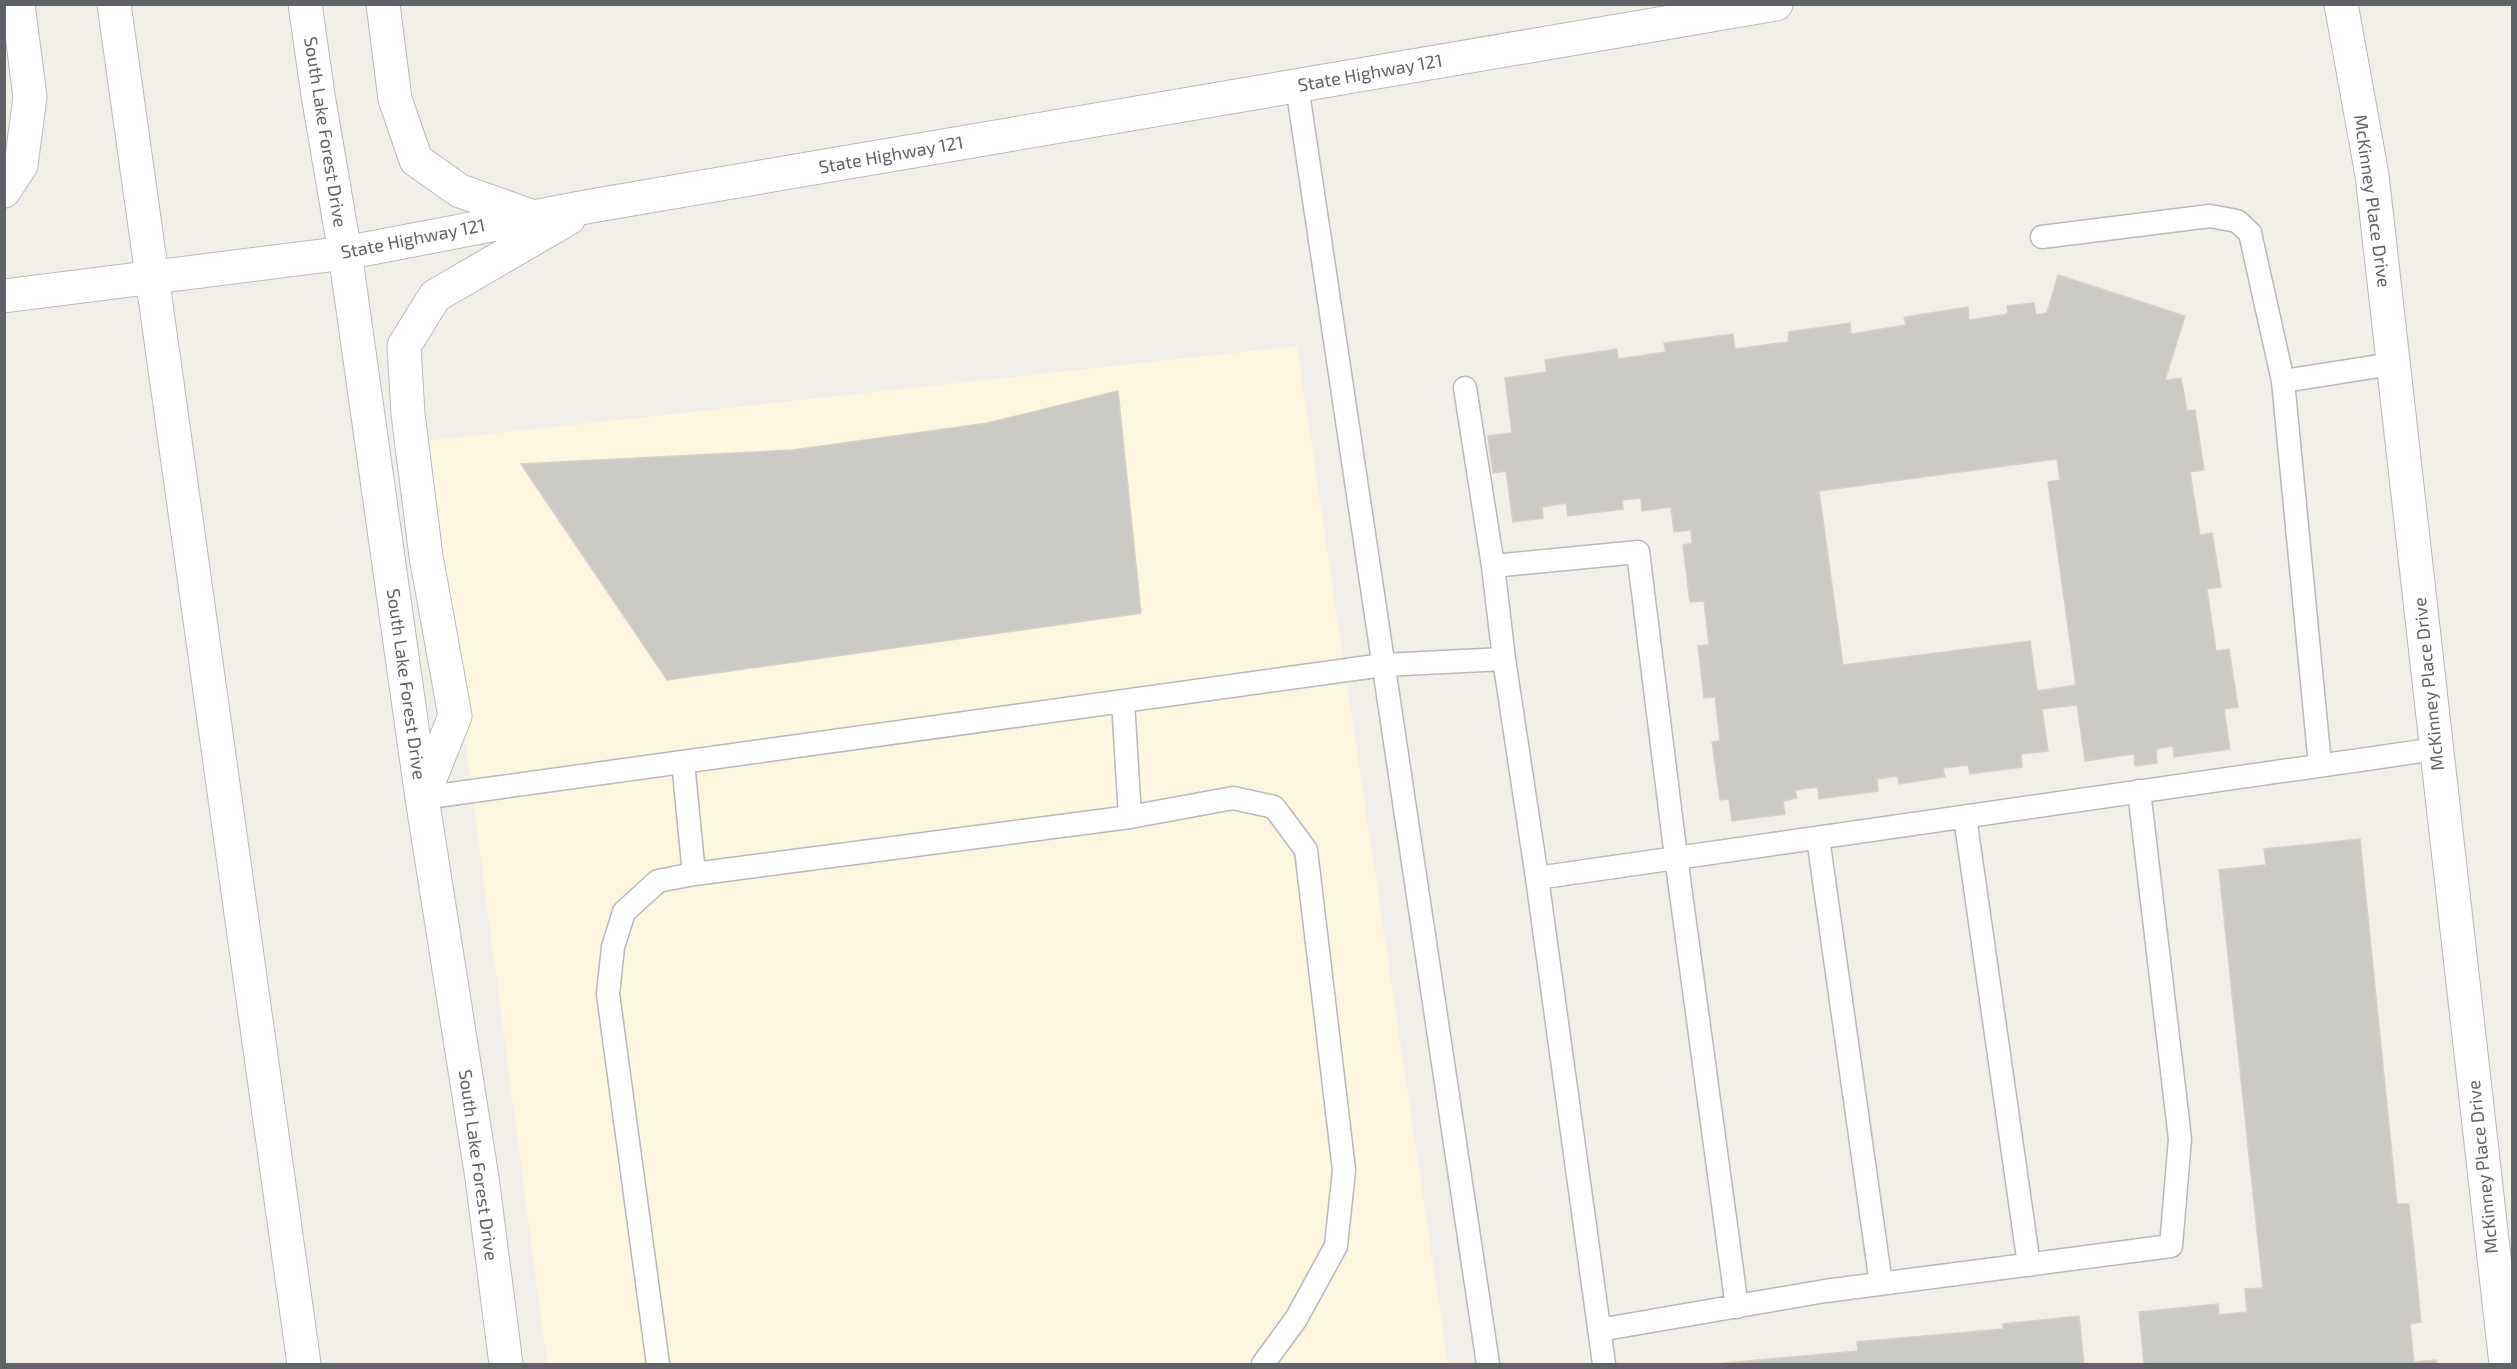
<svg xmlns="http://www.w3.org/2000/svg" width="2517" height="1369" font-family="'Exo 2',sans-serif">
<rect width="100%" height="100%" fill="#f1efe8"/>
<path fill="#fef7e0" d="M 1297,346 L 1448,1364 L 547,1364 L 426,441 Z"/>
<path fill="#cccac5" stroke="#d6d1c6" stroke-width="1.5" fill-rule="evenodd" d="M 2058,275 L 2185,316 L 2165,380 L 2181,378 L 2187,411 L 2195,410 L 2204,470 L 2190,472 L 2200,535 L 2212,533 L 2221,587 L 2207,589 L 2216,651 L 2229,649 L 2238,707 L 2224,709 L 2230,749 L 2174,757 L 2173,746 L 2156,749 L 2157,763 L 2135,766 L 2134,754 L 2085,761 L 2077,705 L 2042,709 L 2048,751 L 2021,754 L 2022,767 L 1970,774 L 1968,765 L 1943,768 L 1945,777 L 1899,784 L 1898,776 L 1877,779 L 1878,791 L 1819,799 L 1818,787 L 1795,790 L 1797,798 L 1783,801 L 1785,814 L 1732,821 L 1729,799 L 1720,800 L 1712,742 L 1720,740 L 1715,697 L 1704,698 L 1698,646 L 1709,645 L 1704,601 L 1690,602 L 1683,545 L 1692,543 L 1691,530 L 1674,532 L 1671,507 L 1642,511 L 1641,498 L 1622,500 L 1623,509 L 1568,516 L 1566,503 L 1542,507 L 1543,518 L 1513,522 L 1506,471 L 1493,473 L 1488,436 L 1512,433 L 1505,378 L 1547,372 L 1545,360 L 1617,349 L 1618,359 L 1666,352 L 1664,343 L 1733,334 L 1735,349 L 1788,342 L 1789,332 L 1850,323 L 1851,334 L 1906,325 L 1904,317 L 1968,307 L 1969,320 L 2008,314 L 2007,306 L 2034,303 L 2036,315 L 2047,313 ZM 2057,459 L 2060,480 L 2048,482 L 2076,685 L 2037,691 L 2030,641 L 1843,665 L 1819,491 Z
M 1118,391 L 1141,613 L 667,680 L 521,464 L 793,450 L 988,423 Z
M 2360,839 L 2397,1204 L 2409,1204 L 2421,1322 L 2410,1324 L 2414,1362 L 2436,1360 L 2437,1364 L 2144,1364 L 2139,1312 L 2218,1304 L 2219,1315 L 2247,1312 L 2245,1289 L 2263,1288 L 2219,870 L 2266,865 L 2264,849 Z
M 2079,1316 L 2084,1364 L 1715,1364 L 1858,1351 L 1857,1342 L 2003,1329 L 2003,1324 Z"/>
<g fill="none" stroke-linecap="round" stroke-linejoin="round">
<defs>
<path id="service" d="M 1297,86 L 1488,1364
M 2042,237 L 2210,216 L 2237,221 L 2250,233 L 2283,381
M 1465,388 L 1493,566
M 1504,659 L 1493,566 L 1638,552 L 1676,857 L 1737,1307
M 683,762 L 694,874 L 1130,817 L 1123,701
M 2320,765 L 2283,381 L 2392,364
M 422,798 L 1383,665 L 1504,659 L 1537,878
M 1130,817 L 1233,798 L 1274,807 L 1306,850 L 1344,1170 L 1336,1246 L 1296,1319 L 1263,1364
M 1965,817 L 2029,1265
M 1818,838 L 1881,1284
M 1599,1330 L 1825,1291 L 2171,1246 L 2180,1139 L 2139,791
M 658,1364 L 608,994 L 613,947 L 624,912 L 658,881 L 694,874
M 1604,1364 L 1537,878 L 2436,749"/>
<path id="minor" d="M 2341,4 L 2372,175 L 2506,1364"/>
<path id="secondary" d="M 114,4 L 304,1364
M 305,4 L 318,95 L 345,253 L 422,798 L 482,1178 L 506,1364
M 383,4 L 395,99 L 416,160 L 460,191 L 531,216
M 4,191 L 21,165 L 30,97 L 18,4
M 4,296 L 345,253 L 591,206 L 1776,4
M 423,796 L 455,716 L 426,556 L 408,414 L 404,346 L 435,296 L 569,218"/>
</defs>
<use href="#service" stroke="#b5b8bc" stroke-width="25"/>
<use href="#minor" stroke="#b5b8bc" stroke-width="35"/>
<use href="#secondary" stroke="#b6babf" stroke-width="35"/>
<use href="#service" stroke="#fff" stroke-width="22"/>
<use href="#minor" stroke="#fff" stroke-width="33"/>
<use href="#secondary" stroke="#fff" stroke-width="33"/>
</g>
<g text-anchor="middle" stroke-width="4.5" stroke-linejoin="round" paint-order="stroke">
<g font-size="18" fill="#5f6368" stroke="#fff">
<text transform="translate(1370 73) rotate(-10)" y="6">State Highway 121</text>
<text transform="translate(325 132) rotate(81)" y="6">South Lake Forest Drive</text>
<text transform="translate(891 155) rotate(-10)" y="6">State Highway 121</text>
<text transform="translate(2372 201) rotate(82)" y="6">McKinney Place Drive</text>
<text transform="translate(413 239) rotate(-11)" y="6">State Highway 121</text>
<text transform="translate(406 684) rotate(82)" y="6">South Lake Forest Drive</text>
<text transform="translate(2429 684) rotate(-96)" y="6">McKinney Place Drive</text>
<text transform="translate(478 1165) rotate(82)" y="6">South Lake Forest Drive</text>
<text transform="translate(2483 1167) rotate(-96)" y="6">McKinney Place Drive</text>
</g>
</g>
<rect width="2517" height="1369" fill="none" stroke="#5f6368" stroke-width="12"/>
</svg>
